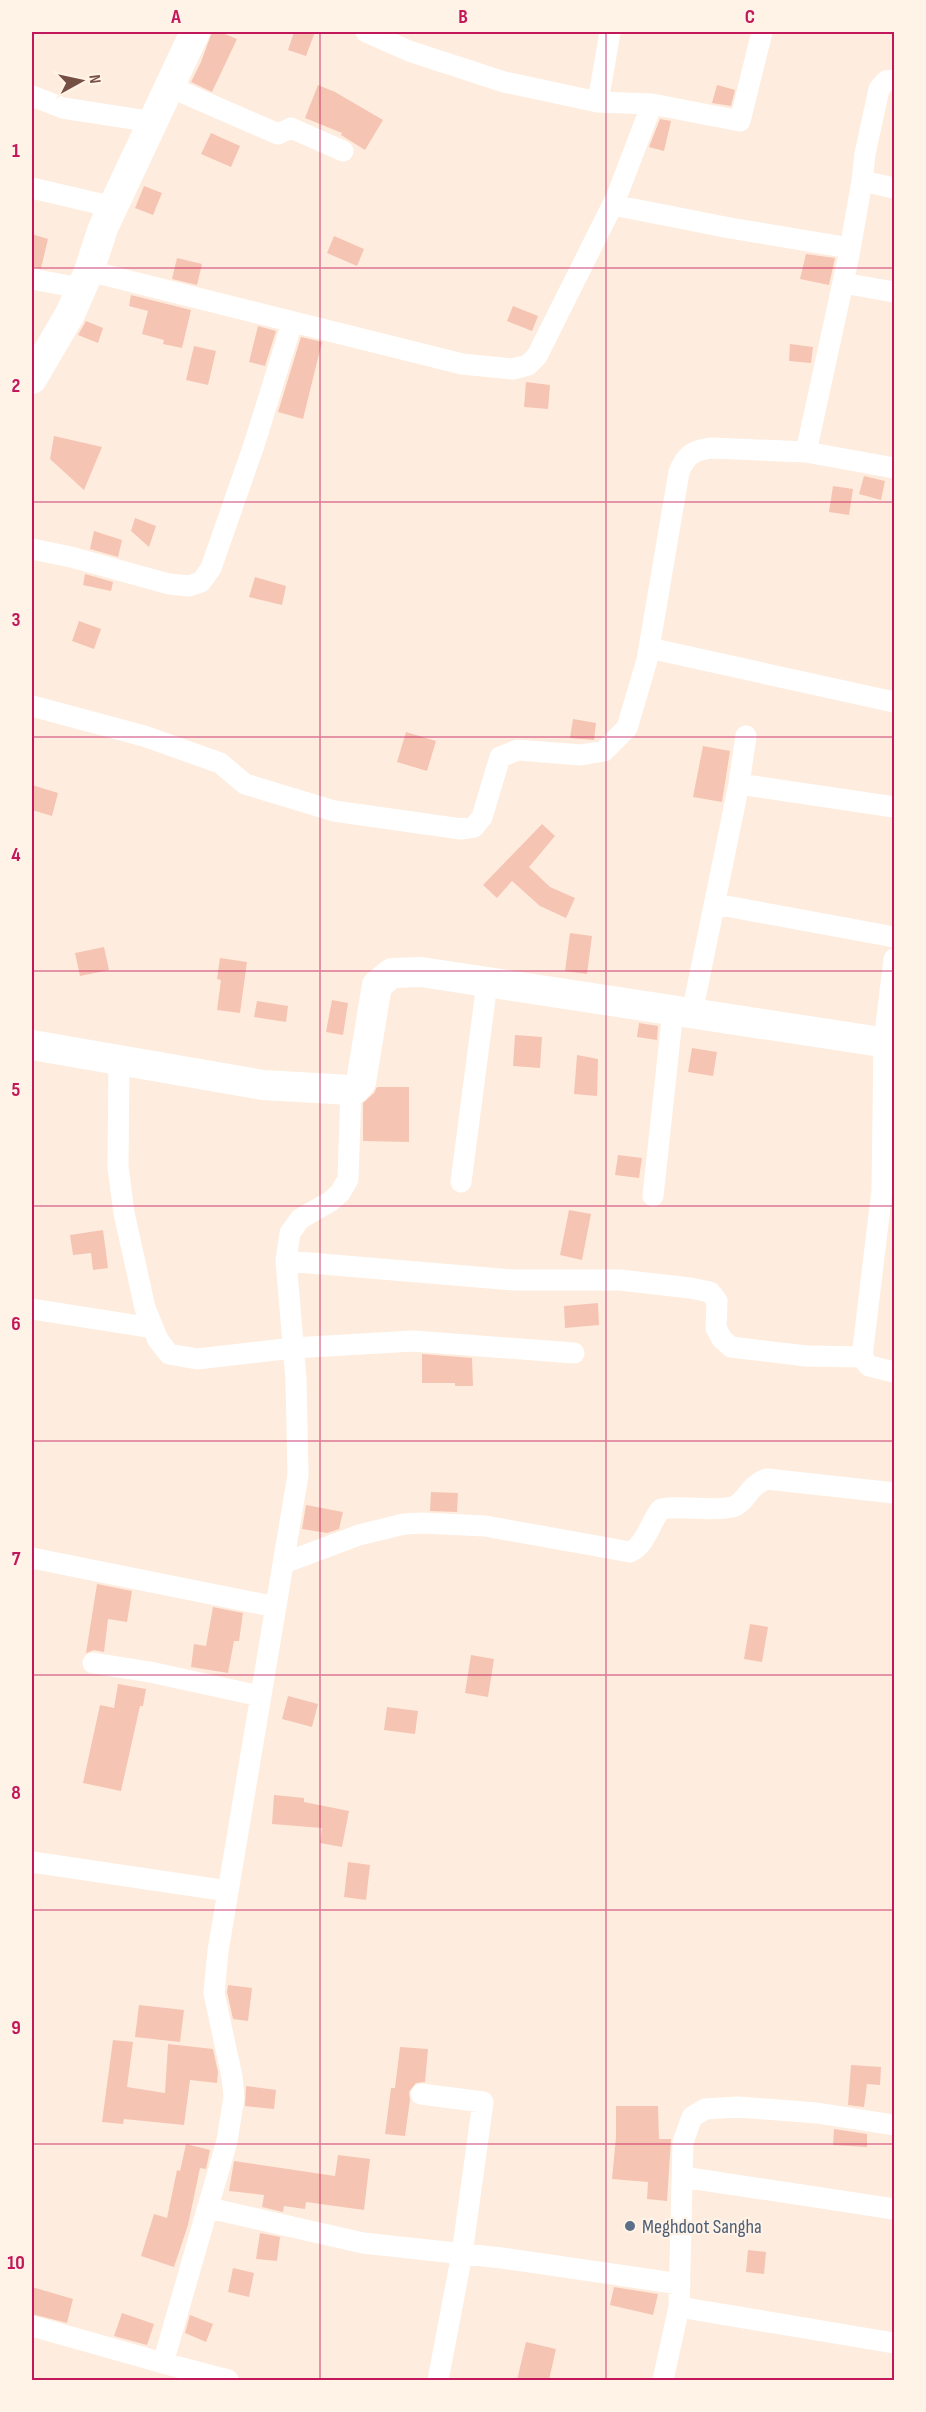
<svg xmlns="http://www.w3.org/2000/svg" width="926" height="2412" font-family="'Sofia Sans Condensed',sans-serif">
<rect width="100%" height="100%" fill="#feedde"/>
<path fill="#f6c4b3" d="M 212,32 L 220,32 L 237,39 L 212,92 L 191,82 L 201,62 Z
M 294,32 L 315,32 L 306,56 L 288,50 Z
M 318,85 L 335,92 L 383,120 L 365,150 L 341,135 L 342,133 L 305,118 Z
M 717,85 L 735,90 L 731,106 L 712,103 Z
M 660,119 L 671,121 L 664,151 L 649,147 Z
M 211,133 L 240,146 L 231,167 L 201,154 Z
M 144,186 L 162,193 L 153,215 L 135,208 Z
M 32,234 L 48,239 L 41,268 L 32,267 Z
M 334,236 L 364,249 L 357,266 L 327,253 Z
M 806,254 L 835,258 L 829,285 L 800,279 Z
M 177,258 L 202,264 L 197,285 L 172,279 Z
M 131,295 L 191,310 L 182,348 L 163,344 L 164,340 L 142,334 L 148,311 L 129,306 Z
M 513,306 L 538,316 L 532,331 L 507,321 Z
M 86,321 L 103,328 L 98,343 L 78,335 Z
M 258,326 L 276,331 L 265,366 L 249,362 Z
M 301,337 L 322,342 L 303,419 L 278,412 Z
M 790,344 L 813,347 L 811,363 L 789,361 Z
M 194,346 L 216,351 L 208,385 L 186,380 Z
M 526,382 L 550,385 L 548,409 L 524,407 Z
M 54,436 L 102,447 L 84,490 L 50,459 Z
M 864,476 L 885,481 L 881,500 L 859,494 Z
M 833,486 L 853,489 L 849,515 L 829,512 Z
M 135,518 L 156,526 L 149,547 L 131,531 Z
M 94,531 L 122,540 L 118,557 L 90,549 Z
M 85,574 L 113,582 L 111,591 L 83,585 Z
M 255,577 L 286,586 L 282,605 L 249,597 Z
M 79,621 L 101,629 L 94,649 L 72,641 Z
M 573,719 L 596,723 L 594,740 L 570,738 Z
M 406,732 L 436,741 L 427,771 L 397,762 Z
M 703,746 L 730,751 L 722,802 L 693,797 Z
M 32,785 L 58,793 L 52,816 L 32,810 Z
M 542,824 L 555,836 L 529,867 L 550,887 L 575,898 L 566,918 L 540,906 L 512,881 L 497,898 L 483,885 Z
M 570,933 L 592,936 L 587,974 L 565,971 Z
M 104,947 L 109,970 L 80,976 L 75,953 Z
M 220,958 L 247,962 L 240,1013 L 217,1010 L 221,980 L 217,979 Z
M 332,1000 L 348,1003 L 343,1035 L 326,1032 Z
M 257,1001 L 288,1006 L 286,1022 L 254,1017 Z
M 639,1023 L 658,1026 L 657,1040 L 637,1037 Z
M 515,1035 L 542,1037 L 540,1068 L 513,1066 Z
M 692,1048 L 717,1052 L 713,1076 L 688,1072 Z
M 577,1055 L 598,1059 L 597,1096 L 574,1094 Z
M 377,1087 L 409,1087 L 409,1142 L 363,1141 L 363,1103 L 374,1093 Z
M 618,1155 L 642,1158 L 639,1178 L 615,1175 Z
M 569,1210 L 591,1214 L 582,1260 L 560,1255 Z
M 103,1230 L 108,1268 L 93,1270 L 91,1253 L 73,1255 L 70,1235 Z
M 598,1303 L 599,1325 L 565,1328 L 564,1306 Z
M 422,1354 L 472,1358 L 473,1386 L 455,1386 L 455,1383 L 422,1383 Z
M 431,1492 L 458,1493 L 457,1512 L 430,1511 Z
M 306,1505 L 343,1512 L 339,1529 L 327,1533 L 302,1529 Z
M 97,1584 L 132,1591 L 127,1622 L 108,1619 L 104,1652 L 94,1650 L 86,1653 Z
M 213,1607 L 243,1613 L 239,1641 L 234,1641 L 228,1673 L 191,1667 L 194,1644 L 206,1646 Z
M 750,1624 L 768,1627 L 762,1662 L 744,1659 Z
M 471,1655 L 494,1659 L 488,1697 L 465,1693 Z
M 118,1684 L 146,1689 L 143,1706 L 140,1706 L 121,1791 L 83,1783 L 100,1705 L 114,1708 Z
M 288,1696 L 318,1704 L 312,1727 L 282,1719 Z
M 387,1707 L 418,1711 L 415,1734 L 384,1730 Z
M 274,1795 L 304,1798 L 304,1802 L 349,1811 L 342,1847 L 320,1843 L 322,1828 L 272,1824 Z
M 348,1862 L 370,1865 L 366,1900 L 344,1897 Z
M 228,1985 L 252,1988 L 248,2021 L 233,2019 L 227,1992 Z
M 139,2005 L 184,2010 L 180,2042 L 135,2037 Z
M 113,2040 L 133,2042 L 127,2087 L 165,2093 L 168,2044 L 213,2049 L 218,2072 L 217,2083 L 190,2080 L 184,2125 L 124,2119 L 123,2124 L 102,2122 Z
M 400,2047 L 428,2049 L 425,2082 L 416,2083 L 409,2092 L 410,2100 L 405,2136 L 385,2134 L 391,2088 L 395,2088 Z
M 851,2065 L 881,2067 L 880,2085 L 867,2084 L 864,2107 L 848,2105 Z
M 246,2086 L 276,2090 L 274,2109 L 245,2106 Z
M 616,2106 L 658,2106 L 659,2139 L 671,2139 L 667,2201 L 647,2199 L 648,2182 L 612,2179 L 616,2137 Z
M 834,2129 L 867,2134 L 867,2147 L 833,2145 Z
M 186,2144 L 210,2150 L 206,2169 L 200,2168 L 188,2225 L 174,2267 L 141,2256 L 154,2214 L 167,2218 L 177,2170 L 180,2171 Z
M 338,2155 L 370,2159 L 364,2210 L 306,2202 L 305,2209 L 284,2206 L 283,2212 L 262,2207 L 264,2195 L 229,2191 L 234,2161 L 335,2176 Z
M 260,2233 L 280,2237 L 277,2261 L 256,2259 Z
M 748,2250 L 766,2252 L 764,2274 L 746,2272 Z
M 233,2268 L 254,2273 L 249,2297 L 228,2292 Z
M 32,2287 L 73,2299 L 67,2323 L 32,2314 Z
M 614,2287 L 658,2294 L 653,2315 L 610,2305 Z
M 122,2313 L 154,2324 L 147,2345 L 114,2336 Z
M 190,2315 L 213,2324 L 206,2342 L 185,2333 Z
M 526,2342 L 556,2349 L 549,2380 L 517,2380 Z"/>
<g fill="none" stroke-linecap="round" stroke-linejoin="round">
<path stroke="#fff" stroke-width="21" d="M 366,32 L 409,51 L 504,82 L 598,102 L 652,104 L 740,121 L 762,32
M 170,87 L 278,134 L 291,128 L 343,151
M 32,96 L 63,108 L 153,122
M 598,102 L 610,32
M 862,181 L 894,188
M 32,188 L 113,207
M 613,205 L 730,228 L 850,248
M 89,271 L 462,364 L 513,369 L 528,365 L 537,356 L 616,198 L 652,104
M 32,279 L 80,288
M 843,283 L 894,292
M 806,452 L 849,255 L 862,181 L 865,154 L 879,89 L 886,81 L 894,80
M 32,549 L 71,557 L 169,584 L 189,586 L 201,582 L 211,568 L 254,445 L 292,323
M 649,648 L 894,702
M 32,706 L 144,736 L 220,763 L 245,784 L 334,811 L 461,829 L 474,827 L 482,817 L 500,757 L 518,750 L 581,755 L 604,751 L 627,728 L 647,660 L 679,472 C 686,455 693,450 712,448 L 806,452 L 894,468
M 739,784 L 894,807
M 715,904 L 894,937
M 894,959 L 884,1042 L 882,1190 L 862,1357 L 869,1366 L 894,1372
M 692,1013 L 739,784 L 746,736
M 119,1059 L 118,1167 L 124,1213 L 145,1308 L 158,1340 L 169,1354 L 197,1359 L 293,1348 L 413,1341 L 574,1353
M 461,1182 L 487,983
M 653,1196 L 673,1010
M 286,1261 L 514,1280 L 620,1280 L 690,1288 L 710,1292 L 717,1301 L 716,1328 L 722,1339 L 731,1347 L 806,1356 L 862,1357
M 32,1309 L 153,1328
M 32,1558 L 276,1607
M 284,1563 L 359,1535 L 404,1524 L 423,1523 L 485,1526 L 630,1552 C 646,1545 650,1522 661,1509 C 684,1505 709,1512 732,1507 C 746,1504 748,1485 767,1479 L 894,1493
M 93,1663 L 150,1672 L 260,1696
M 32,1862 L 228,1891
M 421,2094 L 483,2102 L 462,2254 L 438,2380
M 683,2177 L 894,2209
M 209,2208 L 363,2243 L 502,2258 L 680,2284
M 679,2307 L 894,2343
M 32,2326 L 163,2363
M 228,2380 L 163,2363 L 227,2141 L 234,2097 L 232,2077 L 214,1993 L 218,1951 L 298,1475 L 296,1379 L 286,1261 L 290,1233 L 300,1219 L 331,1201 L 340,1193 L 348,1179 L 351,1090
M 663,2380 L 679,2307 L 683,2142 L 692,2117 L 705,2109 L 738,2107 L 817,2113 L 894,2125"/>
<path stroke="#fff" stroke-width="30" d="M 32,379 L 70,314 L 89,271 L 103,228 L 195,32
M 32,1045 L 263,1085 L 351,1090 L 355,1089 L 361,1082 L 377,985 L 392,973 L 421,972 L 894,1044"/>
</g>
<path fill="none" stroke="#c2185b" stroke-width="1.5" stroke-opacity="0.55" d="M 320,32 L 320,2380M 606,32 L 606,2380M 32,268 L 894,268M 32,502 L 894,502M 32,737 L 894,737M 32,971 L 894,971M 32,1206 L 894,1206M 32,1441 L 894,1441M 32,1675 L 894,1675M 32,1910 L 894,1910M 32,2144 L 894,2144"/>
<circle fill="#5c6f8a" stroke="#fff2e6" stroke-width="2" cx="630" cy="2226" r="6"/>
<g text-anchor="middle" stroke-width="4.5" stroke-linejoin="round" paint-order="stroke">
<g font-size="20" fill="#4e5e75" stroke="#fff2e6" text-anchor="start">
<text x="642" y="2233">Meghdoot Sangha</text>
</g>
</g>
<rect width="926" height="2412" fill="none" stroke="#fff2e6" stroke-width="66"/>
<g transform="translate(81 81) rotate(82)" stroke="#fff2e6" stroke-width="4.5" paint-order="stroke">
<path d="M0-4.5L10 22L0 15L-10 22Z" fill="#764f44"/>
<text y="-9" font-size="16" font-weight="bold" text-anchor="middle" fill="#764f44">N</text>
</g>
<rect x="33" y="33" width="860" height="2346" fill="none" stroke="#c2185b" stroke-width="2"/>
<g font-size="20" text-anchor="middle" font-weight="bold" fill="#c2185b">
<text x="176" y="23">A</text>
<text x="463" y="23">B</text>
<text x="750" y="23">C</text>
<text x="16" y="157">1</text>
<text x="16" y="392">2</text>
<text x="16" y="626">3</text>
<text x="16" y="861">4</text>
<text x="16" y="1096">5</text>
<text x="16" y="1330">6</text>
<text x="16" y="1565">7</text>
<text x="16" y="1799">8</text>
<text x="16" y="2034">9</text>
<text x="16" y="2269">10</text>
</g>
</svg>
